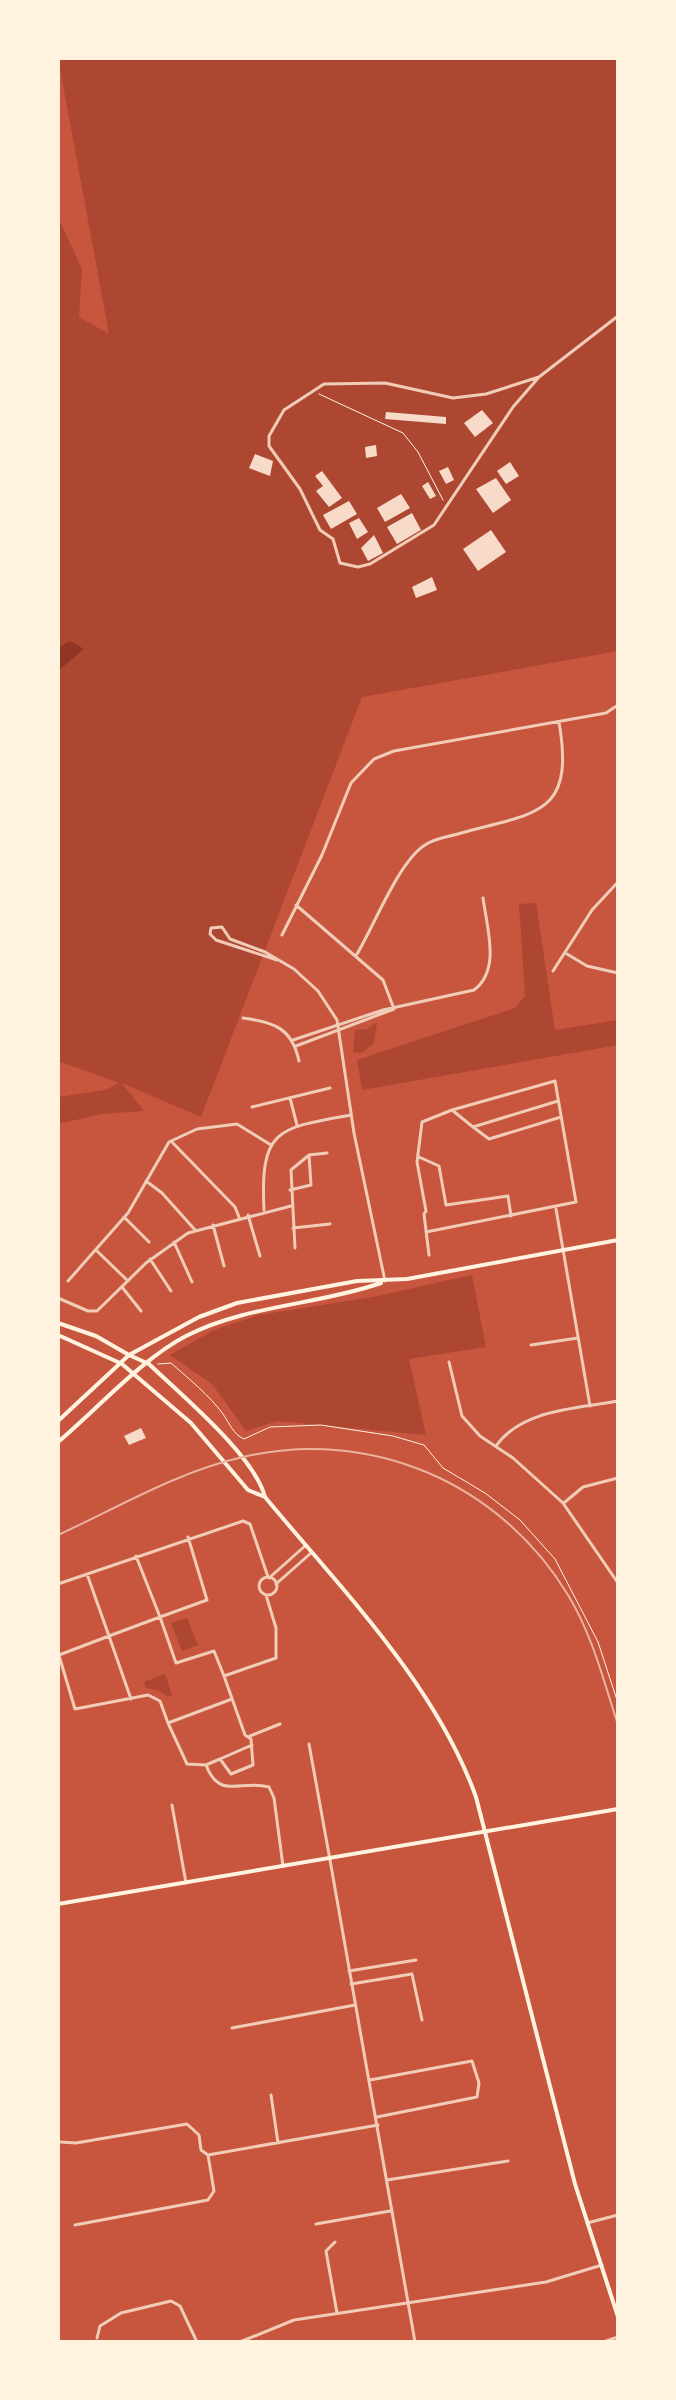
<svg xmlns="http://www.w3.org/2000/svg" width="676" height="2400" font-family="Commissioner,sans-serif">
<rect width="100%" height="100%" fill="#c8553d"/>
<path fill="#ae4732" d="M 58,58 L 618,58 L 618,651 L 362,697 L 201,1117 L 122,1083 L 144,1111 L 102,1114 L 58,1124 L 58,1097 L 105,1090 L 119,1083 L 58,1061 L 58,217 L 82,269 L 79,317 L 109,334 Z
M 536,903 L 555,1030 L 618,1020 L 618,1045 L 362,1090 L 357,1060 L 515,1008 L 525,996 L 519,904 Z
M 377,1022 L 374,1043 L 362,1053 L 353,1052 L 355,1030 L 367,1029 Z
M 472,1275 L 486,1347 L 409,1359 L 426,1435 L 277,1421 L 246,1431 L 212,1384 L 170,1355 L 214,1330 L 259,1315 L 373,1297 Z
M 187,1618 L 198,1645 L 182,1651 L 171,1623 Z
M 165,1674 L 172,1695 L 168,1697 L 160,1691 L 146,1688 L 144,1682 Z"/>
<path fill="#8f3625" d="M 70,641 L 84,649 L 58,671 L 58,647 Z"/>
<path fill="#f7dbc8" d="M 482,410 L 493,423 L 475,437 L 464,423 Z
M 386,412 L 446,417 L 446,424 L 385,419 Z
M 376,445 L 377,456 L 366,458 L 365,447 Z
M 255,454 L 273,461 L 270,476 L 249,468 Z
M 510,462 L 519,476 L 506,484 L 497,471 Z
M 448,467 L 454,480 L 446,484 L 439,471 Z
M 322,471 L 342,498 L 329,507 L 316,491 L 323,486 L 315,476 Z
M 496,478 L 511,500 L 493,513 L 476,489 Z
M 428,482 L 436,496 L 430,499 L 422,486 Z
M 401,494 L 410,508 L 385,522 L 377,508 Z
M 349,501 L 357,514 L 331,529 L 323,515 Z
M 412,513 L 421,530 L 397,544 L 387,527 Z
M 359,518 L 368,532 L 357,539 L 349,523 Z
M 491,530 L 506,552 L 478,571 L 463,549 Z
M 374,535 L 383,553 L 368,561 L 361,548 Z
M 432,577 L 437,590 L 416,598 L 412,587 Z
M 141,1428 L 146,1438 L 129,1445 L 124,1436 Z"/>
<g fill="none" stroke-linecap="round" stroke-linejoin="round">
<path stroke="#fff3e0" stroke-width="1" d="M 319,394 L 403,433 L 418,452 L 443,500
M 158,1364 L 171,1363 C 189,1379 209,1395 223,1414 C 230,1424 233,1434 244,1439 L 270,1427 L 321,1425 L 393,1436 L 424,1445 L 443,1468 L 485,1493 L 520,1520 L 555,1559 L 598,1642 L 618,1703"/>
<path stroke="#f1ccb7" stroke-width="3" d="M 539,377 L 486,394 L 453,398 L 385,383 L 324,384 L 284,410 L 269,436 L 269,446 L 300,489 L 320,530 L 333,539 L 340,563 L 358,567 L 370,564 L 434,525 L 513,407 L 539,377 L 618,316
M 296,905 L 383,980 L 394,1009
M 282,935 L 322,855 L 351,783 L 374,759 L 394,751 L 606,713 L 618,705
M 357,954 C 374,926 399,861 425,845 C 435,838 449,837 461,833 C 537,812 575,816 559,722
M 567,954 L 587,966 L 618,973
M 553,971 L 592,910 L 618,882
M 243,1018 C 274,1022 292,1028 299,1061
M 293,1040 L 383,1010 L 474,990 C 501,970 487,928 483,898
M 296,1046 L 394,1009
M 290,1098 L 297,1125
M 252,1107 L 330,1088
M 452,1110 L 473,1127 L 558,1101
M 473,1127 L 489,1139 L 561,1117
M 171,1141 L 235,1207 L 239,1217
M 419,1157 L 439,1166 L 446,1205 L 508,1196 L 511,1216
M 146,1181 L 162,1193 L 196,1231
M 290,1190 L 311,1185 L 309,1155
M 556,1209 L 590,1406
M 264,1210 C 260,1129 277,1128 351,1115
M 248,1215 L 260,1256
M 124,1217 L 149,1242
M 213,1225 L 224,1266
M 293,1228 L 330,1224
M 426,1232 L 576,1202 L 555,1081 L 452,1110 L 422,1122 L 417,1162 L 426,1211 L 424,1214 L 429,1255
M 174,1242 L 192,1282
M 295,1248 L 291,1170 L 309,1155 L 327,1153
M 97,1251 L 128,1281
M 150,1259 L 171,1291
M 68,1281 L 128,1213 L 169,1142 L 197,1129 L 237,1124 L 271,1145
M 122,1287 L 141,1311
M 58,1298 L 88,1311 L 97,1311 L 146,1263 L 188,1233 L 291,1206
M 531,1345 L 578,1338
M 449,1362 L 462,1416 L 480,1436 L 513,1458 L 563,1503 L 618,1583
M 496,1446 C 522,1409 576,1409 618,1401
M 565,1502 L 583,1487 L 618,1478
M 136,1556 L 160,1617 L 207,1600 L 188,1537
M259 1586a9 9 0 1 1 18 0a9 9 0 1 1-18 0Z
M 269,1578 L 305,1546
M 58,1584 L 243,1521 L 250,1524 L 268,1577
M 276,1584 L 311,1553
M 58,1652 L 75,1709 L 148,1695 L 160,1701 L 168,1723
M 59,1655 L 109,1636 L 87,1574
M 131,1699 L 109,1636 L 160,1617 L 176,1663 L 214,1651 L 224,1676
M 232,1699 L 168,1723 L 187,1764 L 206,1765 L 220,1759 L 231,1774 L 253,1765 L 251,1739 L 245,1735 L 224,1676 L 276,1658 L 276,1628 L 266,1595
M 250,1736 L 280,1724
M 309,1744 L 330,1860
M 220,1759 L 252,1745
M 206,1765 C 220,1801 241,1779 269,1787 L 274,1798 L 283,1866
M 172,1805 L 186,1883
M 349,1971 L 416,1960
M 351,1984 L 412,1974 L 422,2020
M 232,2028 L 355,2005
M 370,2080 L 472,2061 L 479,2083 L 477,2097 L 377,2117
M 271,2095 L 278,2143
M 61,2142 L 76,2143 L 187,2124 L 199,2135 L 201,2150 L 208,2155 L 214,2191 L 208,2200 L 75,2225
M 208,2155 L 378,2125
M 387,2180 L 508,2161
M 316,2224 L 390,2211
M 335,2242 L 326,2251 L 337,2313
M 97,2338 L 100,2326 L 121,2313 L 171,2301 L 180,2306 L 197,2342
M 603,2342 L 618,2337"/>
<path stroke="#f1ccb7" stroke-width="3" d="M 277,960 L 216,940 L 210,934 L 211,928 L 222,927 L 230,939 L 265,952 L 294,969 L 318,991 L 337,1020 L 354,1133 L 385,1281
M 330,1860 L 415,2342
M 587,2223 L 618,2215
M 240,2342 L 294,2320 L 546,2282 L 602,2265"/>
<path stroke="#fff3e0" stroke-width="4" d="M 58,1323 L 96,1336 L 129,1355
M 58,1335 L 120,1363
M 58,1904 L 618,1809"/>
<path stroke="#fff3e0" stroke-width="4" d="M 129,1355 L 149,1364 C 181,1395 254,1455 265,1497 C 341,1589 435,1683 476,1797 L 575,2184 L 618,2317
M 122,1364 L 191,1423 L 248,1490 L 265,1497
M 58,1421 L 129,1355 L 199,1317 L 237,1303 L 357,1281 L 407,1279 L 618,1240
M 58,1442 C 96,1410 143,1358 186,1336 C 246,1305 318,1305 381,1283"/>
<path stroke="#e9b49f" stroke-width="2" d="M 58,1535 C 117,1508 179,1471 243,1457 C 371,1427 500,1483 568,1595 C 592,1634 604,1682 618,1725"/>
</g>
<rect width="676" height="2400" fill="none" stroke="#fff3e0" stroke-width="120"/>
</svg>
